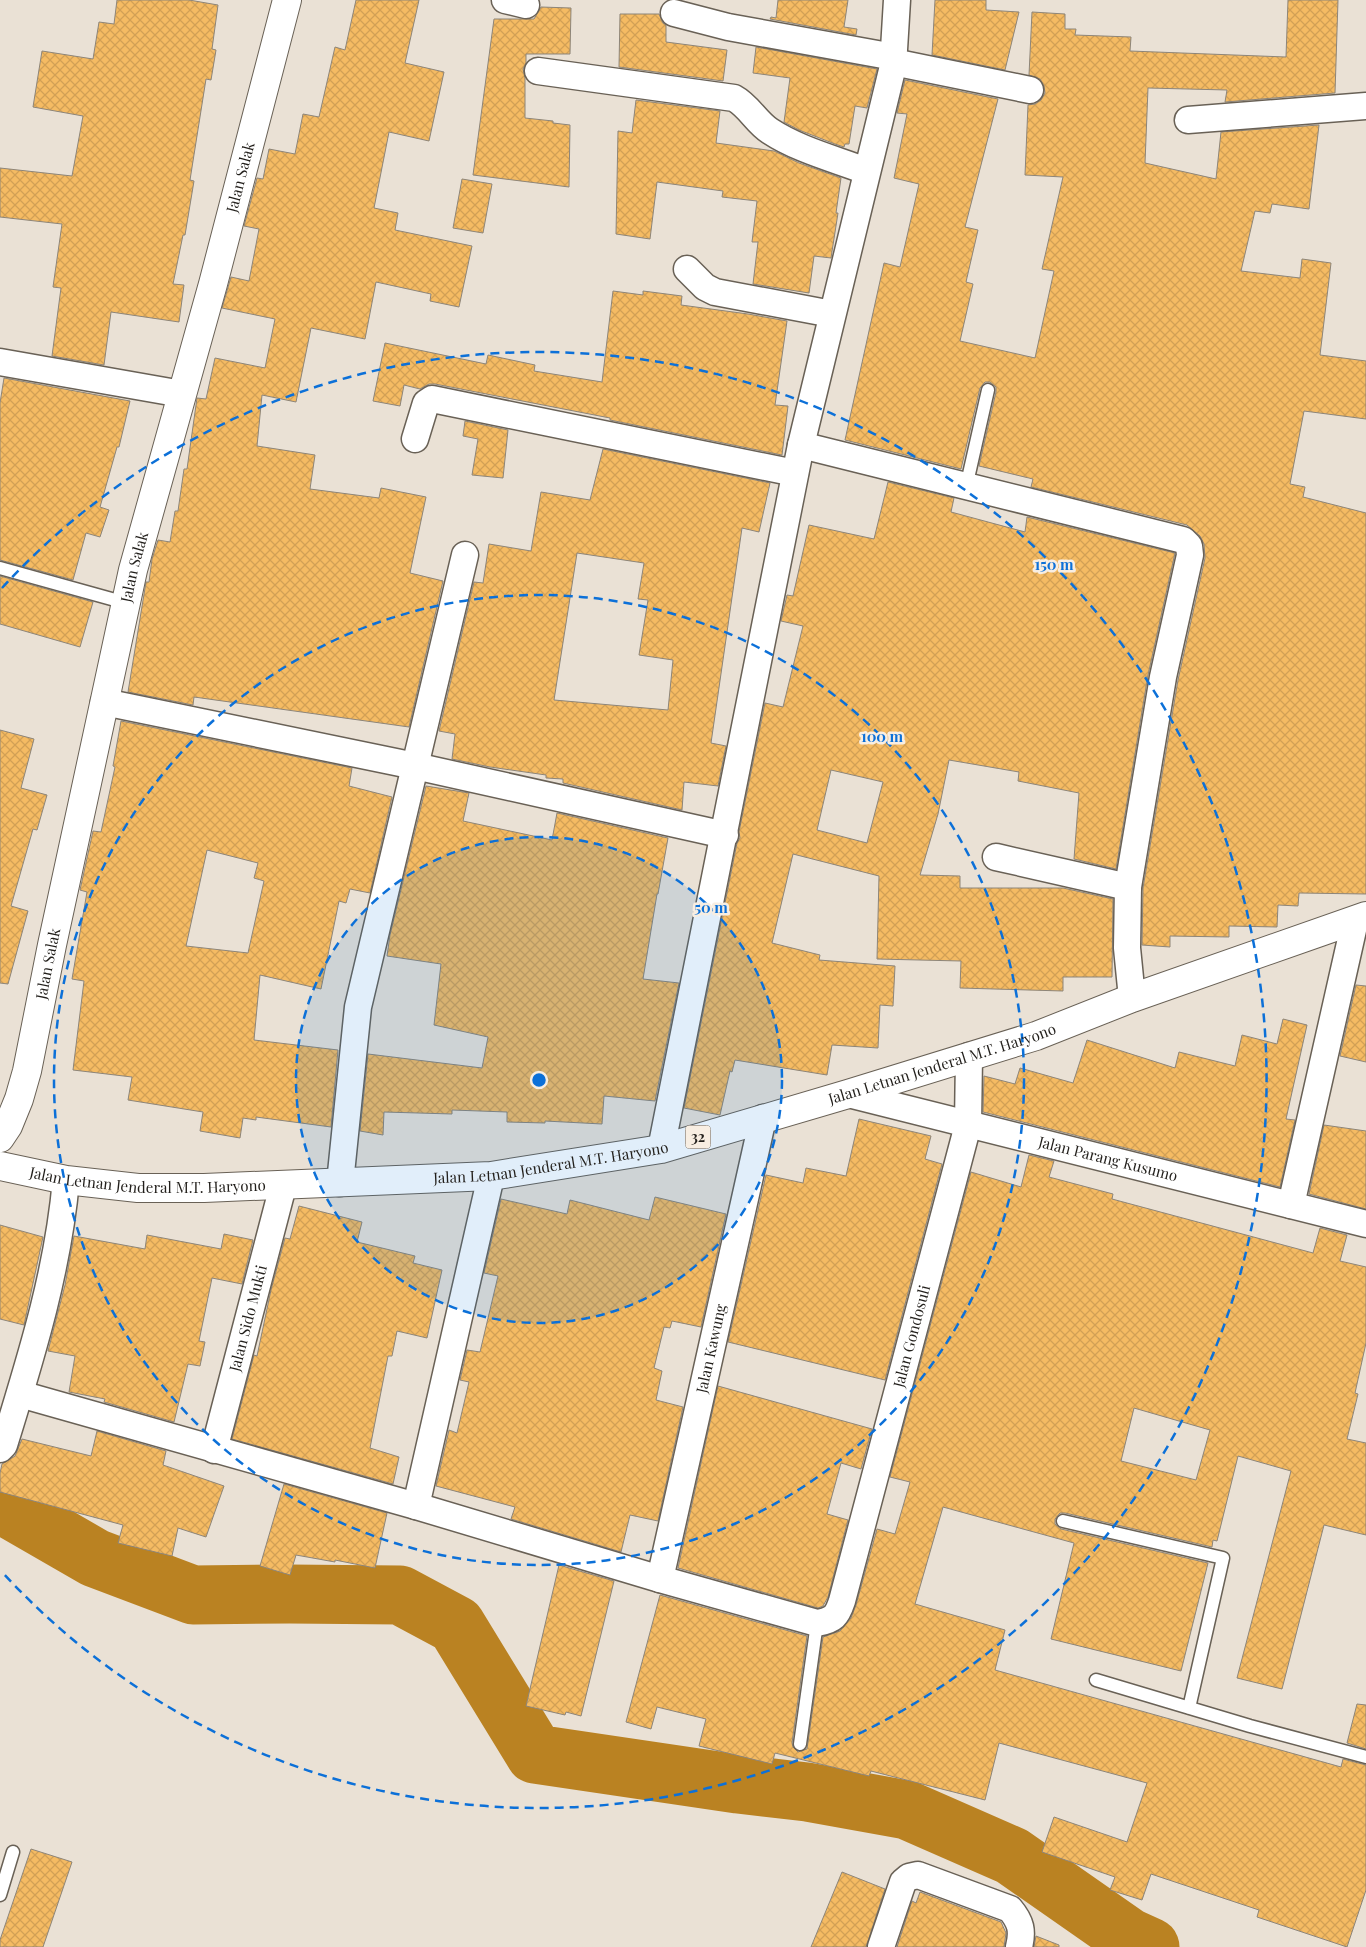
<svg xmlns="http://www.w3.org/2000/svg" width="1366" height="1947" font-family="'Playfair Display',serif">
<defs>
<pattern id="building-cross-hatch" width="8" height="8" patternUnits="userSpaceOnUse" patternTransform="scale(1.25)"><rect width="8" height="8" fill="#f5bb63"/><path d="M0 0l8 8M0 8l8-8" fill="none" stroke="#d2a055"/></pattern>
</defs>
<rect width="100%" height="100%" fill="#eae1d5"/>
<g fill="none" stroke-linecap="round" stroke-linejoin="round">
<path stroke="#ba8222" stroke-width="59" d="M 0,1507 L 5,1506 L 95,1558 L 193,1595 L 289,1594 L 400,1595 L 456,1625 L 535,1754 L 738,1784 L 807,1792 L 907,1810 L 1012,1856 L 1128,1937 L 1150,1947"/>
</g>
<path fill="url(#building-cross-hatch)" stroke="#8d8579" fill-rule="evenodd" d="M 117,0 L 189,0 L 218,5 L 212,49 L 216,50 L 211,80 L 206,79 L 190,180 L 194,181 L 185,235 L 183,235 L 173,284 L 184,285 L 179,322 L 111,312 L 104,365 L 52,356 L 61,288 L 53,287 L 62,224 L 0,217 L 0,168 L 72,176 L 83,116 L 33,107 L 42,51 L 93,59 L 99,22 L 114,24 Z
M 356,0 L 419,0 L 405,63 L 444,72 L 429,141 L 389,132 L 374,208 L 398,213 L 395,230 L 472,246 L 459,307 L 430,301 L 431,294 L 376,282 L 365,339 L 311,328 L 296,402 L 262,395 L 257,446 L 315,455 L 310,489 L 379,498 L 381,488 L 426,497 L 410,573 L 443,581 L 409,727 L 194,697 L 193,705 L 128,692 L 146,582 L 149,582 L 152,559 L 158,540 L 170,542 L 175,511 L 178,511 L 184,469 L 187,469 L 197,398 L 206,399 L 215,358 L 265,368 L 275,319 L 222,308 L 231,277 L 249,281 L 259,229 L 244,226 L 257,178 L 263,179 L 269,149 L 295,154 L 303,114 L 319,117 L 335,47 L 345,50 Z
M 778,0 L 848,0 L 844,27 L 857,29 L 856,35 L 770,19 L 771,17 L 776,18 Z
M 935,0 L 986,0 L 986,10 L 1019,12 L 1005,70 L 932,55 Z
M 1288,0 L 1338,0 L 1335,93 L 1225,102 L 1227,90 L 1148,88 L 1145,163 L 1216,179 L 1221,132 L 1319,125 L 1309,209 L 1272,204 L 1270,213 L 1255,211 L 1241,271 L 1300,278 L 1302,259 L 1331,263 L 1320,355 L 1366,361 L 1366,419 L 1304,411 L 1290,484 L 1305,487 L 1303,497 L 1366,513 L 1366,894 L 1299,893 L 1298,906 L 1278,905 L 1277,927 L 1229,926 L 1229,937 L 1170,936 L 1170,947 L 1142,945 L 1143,888 L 1178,680 L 1205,558 L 1204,544 L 1200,536 L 1187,525 L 1031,487 L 1033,479 L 979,466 L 996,392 L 996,387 L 990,382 L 985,382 L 980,388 L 961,469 L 845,440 L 884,263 L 900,267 L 919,184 L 894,178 L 907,114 L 897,113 L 905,80 L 998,99 L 965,227 L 978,230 L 966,282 L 973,284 L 960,341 L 1035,358 L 1054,271 L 1042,269 L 1063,177 L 1025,175 L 1028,105 L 1035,104 L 1041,100 L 1045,93 L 1044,86 L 1040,79 L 1029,75 L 1032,12 L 1065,14 L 1065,29 L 1076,29 L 1075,35 L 1131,37 L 1130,51 L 1286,57 Z
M 541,7 L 571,8 L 570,54 L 526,54 L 526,63 L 523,69 L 525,78 L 525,118 L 553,121 L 553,123 L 570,125 L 569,187 L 473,175 L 494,19 L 534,19 Z
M 620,14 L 659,14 L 663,23 L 666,25 L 666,42 L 727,50 L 723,81 L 619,67 Z
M 756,47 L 877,69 L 867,108 L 855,106 L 849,144 L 845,144 L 844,147 L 835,144 L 799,130 L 784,122 L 790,78 L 753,73 Z
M 636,100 L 720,111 L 716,143 L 774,151 L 799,163 L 841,178 L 836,213 L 838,213 L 831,258 L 814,256 L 809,293 L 753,284 L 758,242 L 752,242 L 757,201 L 722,197 L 723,191 L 657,182 L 650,239 L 616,234 L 618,131 L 632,133 Z
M 462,179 L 492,184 L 483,233 L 453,228 Z
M 613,291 L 643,295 L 643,291 L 682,296 L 681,305 L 748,314 L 787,321 L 775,405 L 788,406 L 782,455 L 610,420 L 610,418 L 435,384 L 429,384 L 420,389 L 404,385 L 400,406 L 373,401 L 385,343 L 486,364 L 488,355 L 535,365 L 534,371 L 602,382 Z
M 4,378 L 130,401 L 119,447 L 117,447 L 100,507 L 109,510 L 100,537 L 86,533 L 73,580 L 0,560 L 0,403 Z
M 465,421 L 508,430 L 503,478 L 472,475 L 478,439 L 463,436 Z
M 603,449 L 770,483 L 759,532 L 742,528 L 711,743 L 726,746 L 718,786 L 684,782 L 682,810 L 563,783 L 563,779 L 546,778 L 546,775 L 490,767 L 452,759 L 455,734 L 439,731 L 474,582 L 483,583 L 489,544 L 531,551 L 541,492 L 590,500 ZM 577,553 L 644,563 L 638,599 L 648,600 L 639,655 L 673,660 L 668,710 L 554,700 Z
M 888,482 L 954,498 L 951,512 L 1025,532 L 1027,517 L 1175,553 L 1148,675 L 1116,869 L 1074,859 L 1079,793 L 1018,781 L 1019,772 L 949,760 L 938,814 L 920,875 L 960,876 L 960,888 L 1063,888 L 1113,899 L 1112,977 L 1063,977 L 1063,991 L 960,988 L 961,961 L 877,959 L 879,876 L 793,854 L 772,943 L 820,955 L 819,960 L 895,966 L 893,1006 L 880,1005 L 878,1048 L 832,1045 L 827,1075 L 735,1060 L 732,1072 L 730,1071 L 720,1115 L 684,1108 L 737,843 L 740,838 L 739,832 L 765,703 L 783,707 L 803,626 L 781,621 L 787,595 L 793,596 L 809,525 L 874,539 ZM 831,770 L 883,782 L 867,843 L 817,830 Z
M 0,576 L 93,602 L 80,647 L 0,624 Z
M 121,721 L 352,768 L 349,786 L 392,797 L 370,893 L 350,889 L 346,903 L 339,901 L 321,989 L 260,975 L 254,1040 L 338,1050 L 331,1127 L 256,1117 L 256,1120 L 243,1118 L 240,1138 L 200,1131 L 203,1112 L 128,1100 L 132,1077 L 73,1070 L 84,981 L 72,979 L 87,892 L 80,890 L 93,831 L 101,832 L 115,767 L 113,766 ZM 207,850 L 258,863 L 254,878 L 264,881 L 248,953 L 186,946 Z
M 0,730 L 34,739 L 21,788 L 47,795 L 37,830 L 33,829 L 11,906 L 28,911 L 8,984 L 0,983 Z
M 426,786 L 469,793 L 463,821 L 552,840 L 557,813 L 668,838 L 658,894 L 657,894 L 643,979 L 679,983 L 655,1101 L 604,1096 L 602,1124 L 545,1121 L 545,1123 L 507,1122 L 507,1112 L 452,1110 L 452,1114 L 384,1112 L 383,1135 L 360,1131 L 368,1054 L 482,1068 L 488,1037 L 434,1025 L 441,964 L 387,956 L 390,935 Z
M 1356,985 L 1366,986 L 1366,1062 L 1340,1056 Z
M 1283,1019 L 1307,1025 L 1286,1119 L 1295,1120 L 1280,1187 L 983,1112 L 984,1076 L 1015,1084 L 1020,1068 L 1073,1083 L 1087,1040 L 1175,1068 L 1179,1052 L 1235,1066 L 1242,1035 L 1277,1044 Z
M 859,1119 L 931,1136 L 925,1159 L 942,1164 L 885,1380 L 728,1342 L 766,1175 L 803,1183 L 806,1168 L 846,1176 Z
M 1324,1125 L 1366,1131 L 1366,1209 L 1309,1194 Z
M 1029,1155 L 1054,1161 L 1049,1177 L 1113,1194 L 1112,1199 L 1313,1253 L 1320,1228 L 1347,1235 L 1340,1261 L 1366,1267 L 1366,1343 L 1355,1393 L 1358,1394 L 1347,1439 L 1366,1443 L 1366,1535 L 1324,1525 L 1282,1689 L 1237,1678 L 1291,1471 L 1238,1456 L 1217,1541 L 1213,1540 L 1212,1547 L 1065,1513 L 1060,1513 L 1055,1519 L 1055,1524 L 1061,1529 L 1208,1563 L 1181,1671 L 1051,1639 L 1074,1543 L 943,1507 L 915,1604 L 1005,1630 L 995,1670 L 1341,1767 L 1343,1759 L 1366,1765 L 1366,1890 L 1347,1947 L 1257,1917 L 1259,1910 L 1151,1874 L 1142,1900 L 1110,1890 L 1115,1877 L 1042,1852 L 1054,1817 L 1127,1842 L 1147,1783 L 999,1743 L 985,1800 L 871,1771 L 869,1776 L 775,1753 L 772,1764 L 699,1746 L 706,1719 L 657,1707 L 651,1729 L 626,1722 L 660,1595 L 807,1636 L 792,1743 L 793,1747 L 798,1752 L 807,1749 L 823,1637 L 840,1631 L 851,1618 L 856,1605 L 877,1529 L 895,1534 L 910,1482 L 890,1477 L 971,1172 L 1021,1187 ZM 1134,1408 L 1210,1430 L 1196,1480 L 1121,1461 Z
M 655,1197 L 726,1214 L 701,1327 L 672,1321 L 670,1328 L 664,1327 L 654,1368 L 662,1371 L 656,1400 L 683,1407 L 658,1521 L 630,1515 L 621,1552 L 511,1519 L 515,1507 L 436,1486 L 449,1430 L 457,1433 L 469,1382 L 460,1380 L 467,1350 L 480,1352 L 498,1276 L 484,1273 L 501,1199 L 567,1214 L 570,1200 L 649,1220 Z
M 299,1206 L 362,1222 L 357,1242 L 415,1256 L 413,1263 L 442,1270 L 427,1338 L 397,1331 L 392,1356 L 388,1356 L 370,1448 L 399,1457 L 393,1484 L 232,1439 L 254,1355 L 257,1356 L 271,1290 L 285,1238 L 290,1239 Z
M 0,1225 L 43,1237 L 24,1325 L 0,1319 Z
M 224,1234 L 253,1240 L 242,1284 L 212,1278 L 199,1341 L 205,1342 L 200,1366 L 188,1364 L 174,1422 L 104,1402 L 105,1399 L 69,1392 L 75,1356 L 48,1351 L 65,1285 L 74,1236 L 145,1249 L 147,1235 L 221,1249 Z
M 718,1386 L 872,1429 L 861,1469 L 841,1463 L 827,1514 L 848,1520 L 828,1597 L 823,1606 L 818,1608 L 678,1568 Z
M 97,1431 L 166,1451 L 163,1465 L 224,1486 L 206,1537 L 178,1528 L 172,1556 L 118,1543 L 123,1525 L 0,1492 L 0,1473 L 2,1464 L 15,1456 L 22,1439 L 91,1456 Z
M 284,1484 L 387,1513 L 375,1568 L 335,1560 L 335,1562 L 296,1555 L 290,1575 L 260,1566 Z
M 559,1565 L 614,1581 L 581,1716 L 566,1712 L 565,1715 L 526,1706 Z
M 1357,1704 L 1366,1705 L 1366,1749 L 1347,1743 Z
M 31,1849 L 72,1862 L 43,1947 L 0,1947 L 0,1940 Z
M 842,1872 L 885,1889 L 866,1947 L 811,1947 Z
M 920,1892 L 1001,1922 L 1006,1933 L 1004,1947 L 897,1947 L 912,1901 L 916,1903 Z
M 1036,1936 L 1059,1945 L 1059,1947 L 1034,1947 Z"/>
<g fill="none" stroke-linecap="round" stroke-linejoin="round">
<defs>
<path id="service" d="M 964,486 L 969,474 L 988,390
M 0,568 L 126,603
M 1063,1521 L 1223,1558 L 1189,1708
M 1096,1680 L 1250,1726 L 1366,1757
M 800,1744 L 817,1623
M 0,1895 L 13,1852"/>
<g id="minor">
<path d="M 505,0 L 526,5"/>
<path d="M 674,13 L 728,27 L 894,57"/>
<path d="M 893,62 L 1030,90"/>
<path d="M 538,71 L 734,98 C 749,106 756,122 770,131 C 799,150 835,159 866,171"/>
<path d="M 1188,120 L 1366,106"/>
<path d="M 687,269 L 705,287 L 715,292 L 832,314"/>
<path d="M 0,362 L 182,394"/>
<path d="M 415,439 L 426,403 L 432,399 L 795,473"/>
<path d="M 801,445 L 1183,540 L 1189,546 L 1190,555 L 1163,677 L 1128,887 L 1127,948 L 1132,998"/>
<path d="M 104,702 L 415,766 L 725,835"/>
<path d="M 996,857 L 1128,887"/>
<path id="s1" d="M 848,1094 L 1366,1224"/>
<path d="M 661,1149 L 801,445 L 893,66 L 897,0"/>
<path d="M 340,1183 L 358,1007 L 465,555"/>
<path d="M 1291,1205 L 1355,921"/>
<path id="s2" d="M 20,1394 L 416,1506 L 660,1579 L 817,1623 C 834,1620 837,1616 842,1601 L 968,1125 L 969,1056"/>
<path d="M 0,1449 L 4,1445 C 31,1357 58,1272 66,1180"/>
<path id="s3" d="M 214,1450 L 283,1186"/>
<path d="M 416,1506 L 491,1176"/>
<path id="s4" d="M 660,1579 L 763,1118"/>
<path d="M 881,1947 L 903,1882 L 909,1877 L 918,1875 L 1010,1909 C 1021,1922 1023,1931 1019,1947"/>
</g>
<g id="tertiary">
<path id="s5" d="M 0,1138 L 8,1126 L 19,1099 L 27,1071 L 52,945 L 133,570 L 213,284 L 287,0"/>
</g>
<g id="trunk">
<path id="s6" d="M 0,1166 L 66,1180 L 138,1188 L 204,1188 L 491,1176 L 661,1149 L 848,1094 L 1036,1036 L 1132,998 L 1366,916"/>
</g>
</defs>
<use href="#service" stroke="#696156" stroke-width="15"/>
<use href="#minor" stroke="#696156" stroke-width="29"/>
<use href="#tertiary" stroke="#696156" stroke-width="30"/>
<use href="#trunk" stroke="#696156" stroke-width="30"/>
<use href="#service" stroke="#fff" stroke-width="12"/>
<use href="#minor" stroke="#fff" stroke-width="26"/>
<use href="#tertiary" stroke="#fff" stroke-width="28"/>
<use href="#trunk" stroke="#fff" stroke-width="28"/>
</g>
<circle cx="539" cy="1080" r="243" fill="#0c70d8" fill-opacity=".12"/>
<g fill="none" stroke="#0c70d8" stroke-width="2.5" stroke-dasharray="9 6">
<circle cx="539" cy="1080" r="243"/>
<circle cx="539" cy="1080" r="485"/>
<path d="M2 588A728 728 0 1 1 2 1572"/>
</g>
<g text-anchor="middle" stroke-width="5" stroke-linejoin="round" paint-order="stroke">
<rect fill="#f8eee2" stroke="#625d57" stroke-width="1" x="685.5" y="1125.5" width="25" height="23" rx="4"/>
<g font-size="14" font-weight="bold" fill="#221f1b">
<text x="698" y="1142">32</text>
</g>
<g font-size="15" fill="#221f1b" stroke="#f8eee2">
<text dy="5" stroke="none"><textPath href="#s5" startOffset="992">Jalan Salak</textPath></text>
<text dy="5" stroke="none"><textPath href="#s5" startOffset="588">Jalan Salak</textPath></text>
<text dy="5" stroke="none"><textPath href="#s5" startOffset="182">Jalan Salak</textPath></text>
<text dy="5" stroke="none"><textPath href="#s6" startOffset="959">Jalan Letnan Jenderal M.T. Haryono</textPath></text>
<text dy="5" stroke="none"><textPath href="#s1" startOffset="268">Jalan Parang Kusumo</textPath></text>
<text dy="5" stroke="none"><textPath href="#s6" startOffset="554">Jalan Letnan Jenderal M.T. Haryono</textPath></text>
<text dy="5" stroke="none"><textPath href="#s6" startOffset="149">Jalan Letnan Jenderal M.T. Haryono</textPath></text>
<text dy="5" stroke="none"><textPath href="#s3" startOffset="136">Jalan Sido Mukti</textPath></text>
<text dy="5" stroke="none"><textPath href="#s2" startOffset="1139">Jalan Gondosuli</textPath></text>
<text dy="5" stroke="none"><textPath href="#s4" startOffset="236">Jalan Kawung</textPath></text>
</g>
</g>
<circle cx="539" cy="1080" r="8" fill="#0c70d8" stroke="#f8eee2" stroke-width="2.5"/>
<g font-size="15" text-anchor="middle" font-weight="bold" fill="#0c70d8" stroke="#f8eee2" stroke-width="5" stroke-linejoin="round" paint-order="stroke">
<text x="1054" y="570">150 m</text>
<text x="882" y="742">100 m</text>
<text x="711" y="913">50 m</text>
</g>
</svg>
